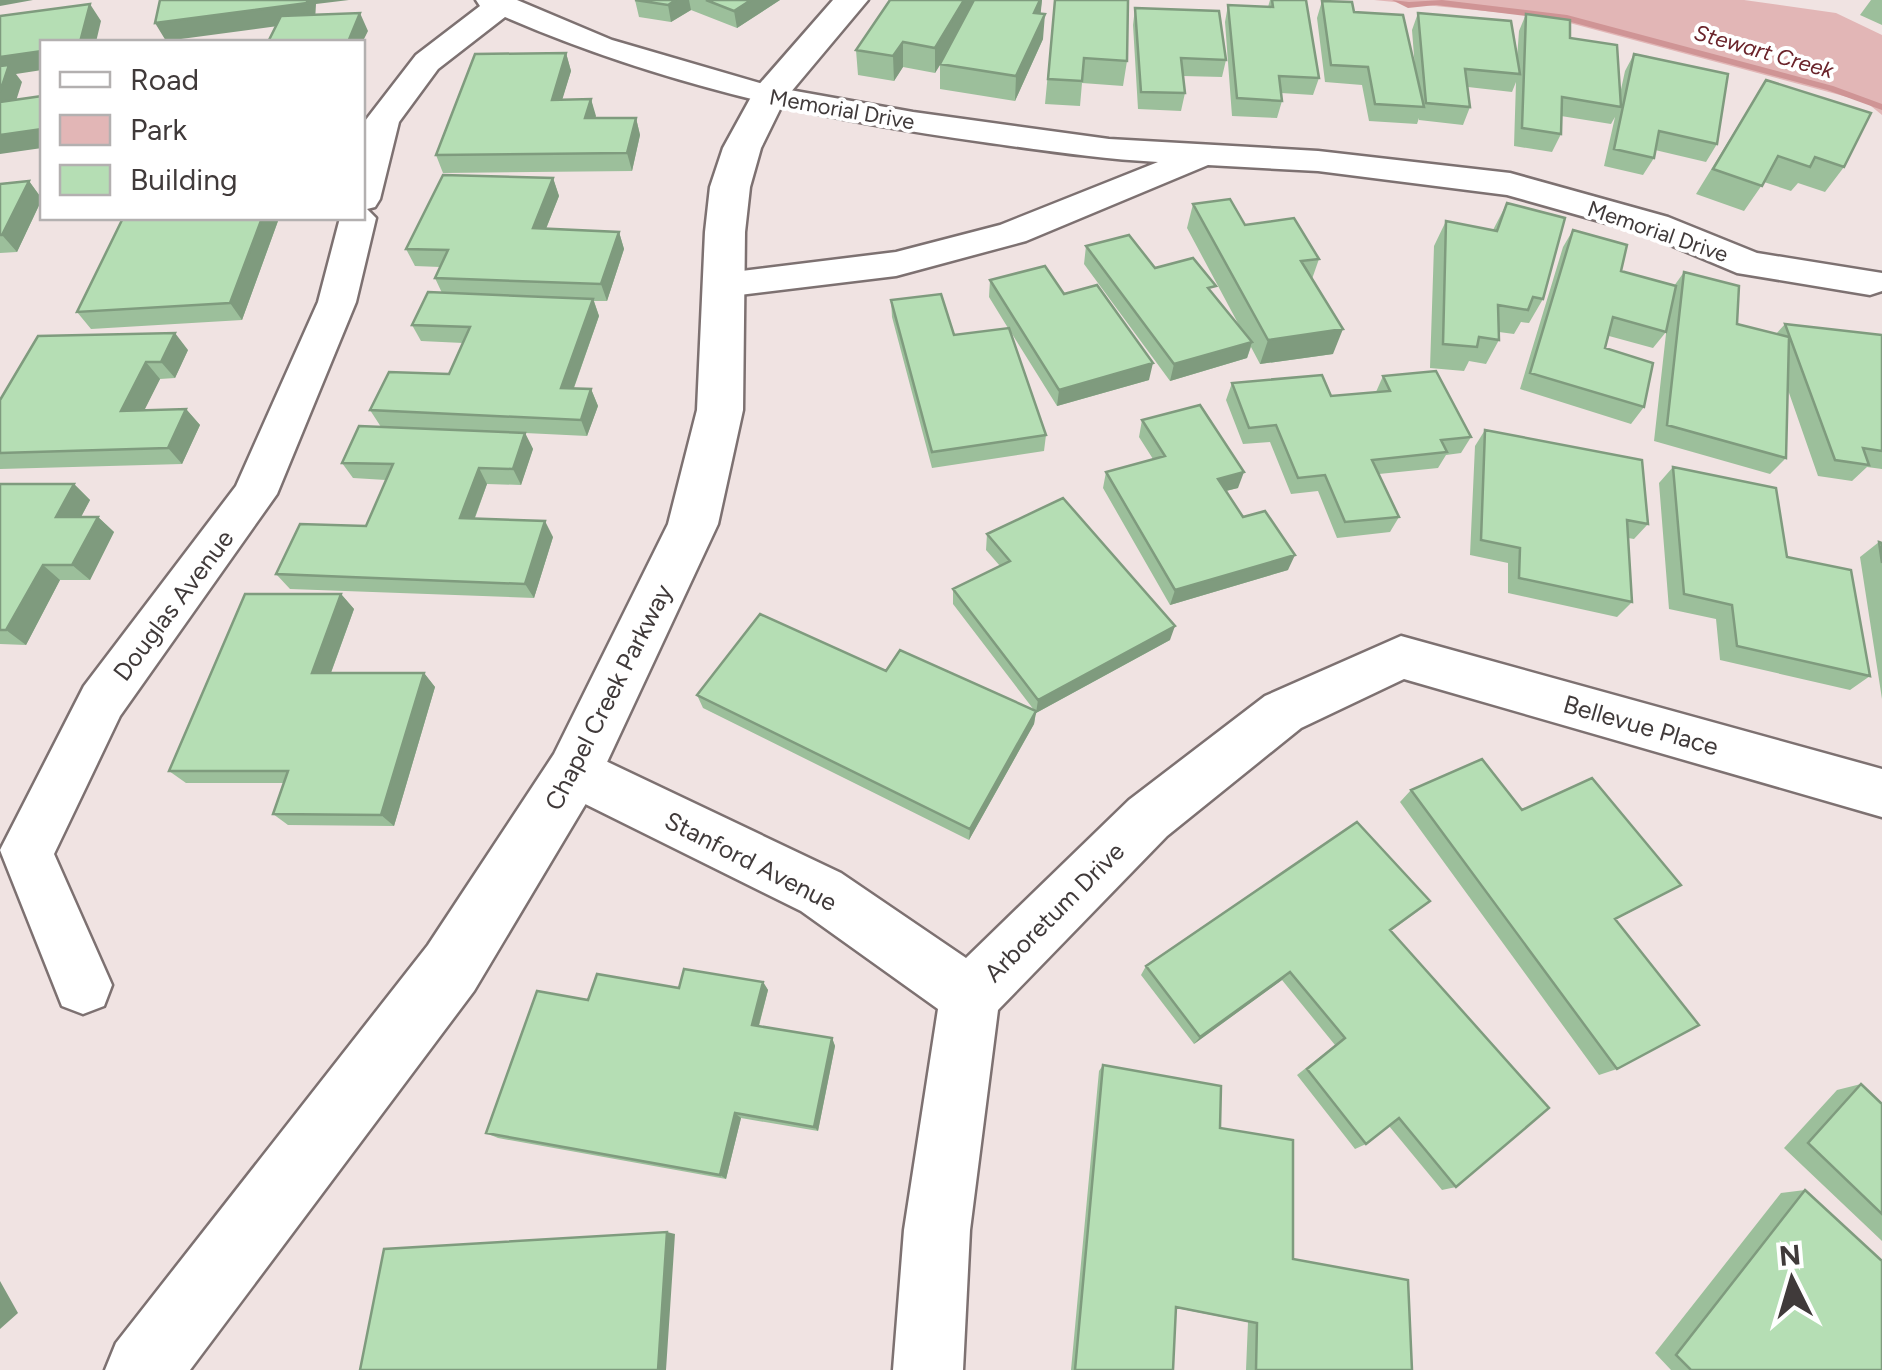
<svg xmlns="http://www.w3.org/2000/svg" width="1882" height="1370" font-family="Figtree,sans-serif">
<rect width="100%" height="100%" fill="#f0e3e2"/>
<path fill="#e2b6b6" d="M 1374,0 L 1744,0 L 1836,13 L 1882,35 L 1882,115 L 1866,102 L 1547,17 Z"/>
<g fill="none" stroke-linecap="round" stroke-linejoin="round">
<path fill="#cf9495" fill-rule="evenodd" d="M 1392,0 L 1409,2 L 1442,0 L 1567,15 L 1833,86 L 1882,104 L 1882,110 L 1827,90 L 1567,21 L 1436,5 L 1408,8 Z"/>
<defs>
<path id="minor" d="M 476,0 L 517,0 L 612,40 L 773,87 L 913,112 L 1109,139 L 1318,151 L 1510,173 L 1668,217 L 1757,253 L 1882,273 L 1882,291 L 1870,295 L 1737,273 L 1642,233 L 1507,195 L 1318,171 L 1208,165 L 1026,241 L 896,276 L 723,297 L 709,293 L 704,284 L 709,275 L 896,252 L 1000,225 L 1158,162 C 1099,159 1041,150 983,142 C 816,119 660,84 505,17 L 438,69 L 399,122 L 380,199 L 375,207 L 367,209 L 376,218 L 356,302 L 277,494 L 120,716 L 54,854 L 112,985 L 104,1006 L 83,1014 L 62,1006 L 0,850 L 84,686 L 236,486 L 318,302 L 340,218 L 362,218 L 365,121 L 416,55 L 480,6 Z
M 1401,636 L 1882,769 L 1882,817 L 1404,679 L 1301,728 L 1167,836 L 998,1010 L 970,1230 L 963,1370 L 893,1370 L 904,1230 L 938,1009 L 801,911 L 555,789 L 548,772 L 555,755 L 574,748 L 593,755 L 841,873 L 966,958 L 1129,800 L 1265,696 Z"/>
<path id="tertiary" d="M 833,0 L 868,0 L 785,99 L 761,148 L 750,187 L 745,232 L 743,410 L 718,524 L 594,790 L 474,991 L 190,1370 L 105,1370 L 116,1343 L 428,945 L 554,754 L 668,524 L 697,410 L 705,232 L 710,187 L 723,148 L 756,88 Z"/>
</defs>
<use href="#minor" stroke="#7d7171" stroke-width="5"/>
<use href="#tertiary" stroke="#7d7171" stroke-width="5"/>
<use href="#minor" fill="#fff" fill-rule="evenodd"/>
<use href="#tertiary" fill="#fff" fill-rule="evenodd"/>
</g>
<path fill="#9cbf9b" d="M 635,0 L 780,0 L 737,28 L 691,10 L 671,22 L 639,17 Z
M 890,0 L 1042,0 L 1040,14 L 1043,39 L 1015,101 L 940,89 L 940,65 L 935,73 L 903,67 L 894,81 L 858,75 L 856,50 Z
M 1055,0 L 1127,61 L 1123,86 L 1082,83 L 1080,106 L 1045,104 Z
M 1270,0 L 1306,0 L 1319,78 L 1313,95 L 1281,93 L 1282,101 L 1277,118 L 1232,116 L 1225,22 L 1228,5 L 1268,7 Z
M 1871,0 L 1882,0 L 1882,25 L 1860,15 Z
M 1322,1 L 1354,12 L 1415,69 L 1412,30 L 1418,13 L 1517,59 L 1519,31 L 1526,14 L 1570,38 L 1620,94 L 1625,71 L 1634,54 L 1717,144 L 1706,162 L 1655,150 L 1654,158 L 1643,175 L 1604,166 L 1615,117 L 1611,124 L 1561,116 L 1561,134 L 1552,152 L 1514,146 L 1516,82 L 1512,92 L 1468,87 L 1470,107 L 1463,125 L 1419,120 L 1419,118 L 1417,124 L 1369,121 L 1362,85 L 1325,82 L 1317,18 Z
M 1135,8 L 1226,60 L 1222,77 L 1183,76 L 1185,93 L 1181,111 L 1138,109 L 1133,25 Z
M 566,53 L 571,71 L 562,99 L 591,99 L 595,118 L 636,118 L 640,135 L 632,171 L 443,173 L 436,155 Z
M 1766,80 L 1844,167 L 1825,192 L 1798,183 L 1791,191 L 1764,182 L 1744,211 L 1696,194 Z
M 553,178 L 559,196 L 546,229 L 619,232 L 624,249 L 607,301 L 594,301 L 599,316 L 574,388 L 591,389 L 598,406 L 587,436 L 525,433 L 533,449 L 521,485 L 487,484 L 475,518 L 553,537 L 534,598 L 290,589 L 276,574 L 366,526 L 386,480 L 353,478 L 342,463 L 381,427 L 370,410 L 449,374 L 463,343 L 421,341 L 412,325 L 442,293 L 435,278 L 440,267 L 415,266 L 406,249 Z
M 29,181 L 42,199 L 17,252 L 0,253 L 0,184 Z
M 1507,203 L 1543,299 L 1529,323 L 1521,322 L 1514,334 L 1499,332 L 1499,340 L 1486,364 L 1469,361 L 1464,371 L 1430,368 L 1434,246 L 1446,221 L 1493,230 Z
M 1193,204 L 1245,225 L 1319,259 L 1312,279 L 1333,354 L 1260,364 L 1251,347 L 1247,358 L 1170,381 L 1084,264 L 1086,246 L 1213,294 L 1240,327 L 1187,228 Z
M 278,221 L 242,320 L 91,329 L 77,312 Z
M 1573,230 L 1621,271 L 1674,286 L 1684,272 L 1737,324 L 1776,334 L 1785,324 L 1882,335 L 1882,469 L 1867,467 L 1852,481 L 1818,476 L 1788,390 L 1786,458 L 1770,474 L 1654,441 L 1667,325 L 1666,332 L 1653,348 L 1609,336 L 1605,348 L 1644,407 L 1631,424 L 1520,389 L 1563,247 Z
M 990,280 L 1064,294 L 1149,380 L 1057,406 L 1009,329 L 1046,435 L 1044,451 L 932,468 L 892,317 L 891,300 L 954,335 L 1008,328 L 989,297 Z
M 188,350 L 175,378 L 160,379 L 144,410 L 186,409 L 200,425 L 182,464 L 0,469 L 0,400 Z
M 1383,376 L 1471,437 L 1461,453 L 1446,455 L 1438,468 L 1379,474 L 1399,517 L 1390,532 L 1337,538 L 1318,491 L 1291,494 L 1270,442 L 1243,444 L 1226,400 L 1232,383 L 1331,396 L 1376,392 Z
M 1142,420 L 1238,488 L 1226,491 L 1243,517 L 1288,570 L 1170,605 L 1103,488 L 1106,472 L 1153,459 L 1139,437 Z
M 1485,430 L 1648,524 L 1634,539 L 1628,538 L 1632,602 L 1617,617 L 1508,593 L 1508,563 L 1470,555 L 1475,446 Z
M 1673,467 L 1787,557 L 1870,676 L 1850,690 L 1720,660 L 1716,619 L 1669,609 L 1659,483 Z
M 0,484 L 74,484 L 90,500 L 81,517 L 98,517 L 114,532 L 90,580 L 60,580 L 26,645 L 0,644 Z
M 987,534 L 1170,640 L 1036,713 L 1034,724 L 969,840 L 703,708 L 697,695 L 886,671 L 1034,710 L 953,604 L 953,589 L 1000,566 L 986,550 Z
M 1879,542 L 1882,543 L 1882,699 L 1860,557 Z
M 341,594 L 354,609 L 331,673 L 424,673 L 435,687 L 394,826 L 288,825 L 273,814 L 284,783 L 186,783 L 169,771 Z
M 1411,790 L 1522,810 L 1681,885 L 1615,920 L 1617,1069 L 1599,1075 L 1400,802 Z
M 1418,911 L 1391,931 L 1456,1187 L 1442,1190 L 1389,1126 L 1366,1144 L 1355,1149 L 1297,1075 L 1335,1045 L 1282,980 L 1194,1044 L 1141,975 L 1146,966 Z
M 763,982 L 768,990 L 759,1026 L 832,1038 L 835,1046 L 818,1131 L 741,1118 L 726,1179 L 498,1138 L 486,1133 L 679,988 Z
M 1103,1065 L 1220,1128 L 1293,1259 L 1412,1370 L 1246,1370 L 1248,1322 L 1176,1308 L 1173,1370 L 1071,1370 L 1099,1071 Z
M 1861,1084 L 1882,1104 L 1882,1241 L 1784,1148 L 1837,1090 Z
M 1805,1190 L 1882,1370 L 1671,1370 L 1655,1353 L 1781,1193 Z"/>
<path fill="#7f9b7e" d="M 0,0 L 33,0 L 0,6 Z
M 307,0 L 349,0 L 316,4 L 315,21 L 166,41 L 155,23 Z
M 676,0 L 689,0 L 691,10 L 671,22 L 668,5 Z
M 751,0 L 780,0 L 737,28 L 734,11 Z
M 964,0 L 979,0 L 935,73 L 935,48 Z
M 1040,0 L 1042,0 L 1040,20 L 1034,13 Z
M 90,4 L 101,21 L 96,42 L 80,42 Z
M 360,13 L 368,31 L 362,43 L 348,42 Z
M 1045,14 L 1043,39 L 1015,101 L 1016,76 Z
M 903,42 L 903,67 L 894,81 L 893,56 Z
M 42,51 L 42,70 L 16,74 L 22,82 L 10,120 L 0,107 L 0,57 Z
M 566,53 L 571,71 L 557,117 L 552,100 Z
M 591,99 L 596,116 L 590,136 L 585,118 Z
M 636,118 L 640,135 L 632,171 L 627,153 Z
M 42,129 L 42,148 L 0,154 L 0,135 Z
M 553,178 L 559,196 L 539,246 L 533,228 Z
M 29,181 L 42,199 L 17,252 L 2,235 Z
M 262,218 L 276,218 L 278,221 L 242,320 L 230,303 Z
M 619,232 L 624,249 L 607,301 L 601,284 Z
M 593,299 L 599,316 L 568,404 L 561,388 Z
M 1343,329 L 1333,354 L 1260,364 L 1268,340 Z
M 175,333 L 188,350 L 175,378 L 161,362 Z
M 1252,342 L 1247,358 L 1170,381 L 1174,364 Z
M 146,362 L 160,379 L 136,427 L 121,411 Z
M 1153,363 L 1149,380 L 1057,406 L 1059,390 Z
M 591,389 L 598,406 L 587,436 L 581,420 Z
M 186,409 L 200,425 L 182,464 L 168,448 Z
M 525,433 L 533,449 L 521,485 L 513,469 Z
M 479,468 L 487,484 L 469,533 L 460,518 Z
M 1244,472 L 1238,488 L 1213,494 L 1218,479 Z
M 74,484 L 90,500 L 73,532 L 56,517 Z
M 98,517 L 114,532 L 90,580 L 72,565 Z
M 545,521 L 553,537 L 534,598 L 525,584 Z
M 1295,555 L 1288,570 L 1170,605 L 1175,590 Z
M 43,565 L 60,580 L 26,645 L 6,630 Z
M 341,594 L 354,609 L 326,686 L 312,673 Z
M 1175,626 L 1170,640 L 1036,713 L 1038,700 Z
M 424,673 L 435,687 L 394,826 L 381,815 Z
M 1036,711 L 1034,724 L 969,840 L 970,829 Z
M 1290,972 L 1282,980 L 1194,1044 L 1200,1037 Z
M 763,982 L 768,990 L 757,1032 L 752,1025 Z
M 832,1038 L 835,1046 L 818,1131 L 814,1127 Z
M 735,1113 L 741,1118 L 726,1179 L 720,1175 Z
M 667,1232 L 675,1234 L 666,1370 L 658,1370 Z
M 0,1281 L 18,1313 L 0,1329 Z"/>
<path fill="#b5deb4" stroke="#7f9b7e" stroke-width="2.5" d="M 160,0 L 307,0 L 307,3 L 155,23 Z
M 635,0 L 676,0 L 668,5 Z
M 706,0 L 751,0 L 734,11 Z
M 890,0 L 964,0 L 935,48 L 903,42 L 893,56 L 856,50 Z
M 974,0 L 1040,0 L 1034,13 L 1045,14 L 1016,76 L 940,64 Z
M 1055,0 L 1128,0 L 1127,61 L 1084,58 L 1082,81 L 1048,79 Z
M 1272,0 L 1306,0 L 1319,78 L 1279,76 L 1282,101 L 1237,98 L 1228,5 L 1273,7 Z
M 1322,1 L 1352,2 L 1354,12 L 1403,15 L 1424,107 L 1375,104 L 1368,67 L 1331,65 Z
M 90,4 L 80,42 L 42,42 L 42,51 L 0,57 L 0,16 Z
M 1135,8 L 1219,11 L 1226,60 L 1181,58 L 1185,93 L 1141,92 Z
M 360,13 L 348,42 L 268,42 L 281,16 Z
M 1418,13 L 1511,21 L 1520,74 L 1465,69 L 1470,107 L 1426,103 Z
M 1526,14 L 1570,20 L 1570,38 L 1617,45 L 1621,107 L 1562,97 L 1561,134 L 1522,128 Z
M 566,53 L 552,100 L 591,99 L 585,118 L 636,118 L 627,153 L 436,155 L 475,54 Z
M 1634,54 L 1728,74 L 1717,144 L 1659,131 L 1654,158 L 1614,149 Z
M 9,65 L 0,92 L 0,66 Z
M 1766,80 L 1871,113 L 1844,167 L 1815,157 L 1810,167 L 1778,156 L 1762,186 L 1713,169 Z
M 42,96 L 42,129 L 0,135 L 0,102 Z
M 443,175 L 553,178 L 533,228 L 619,232 L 601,284 L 435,278 L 448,250 L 406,249 Z
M 29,181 L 2,235 L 0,235 L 0,184 Z
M 1230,199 L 1245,225 L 1294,218 L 1319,259 L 1301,261 L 1343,329 L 1268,340 L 1193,204 Z
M 1507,203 L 1565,218 L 1543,299 L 1533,297 L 1528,310 L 1498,305 L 1499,340 L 1479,337 L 1477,347 L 1443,344 L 1446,221 L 1497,231 Z
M 123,218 L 262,218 L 230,303 L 77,312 Z
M 1573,230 L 1627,245 L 1621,271 L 1676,286 L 1666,332 L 1613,317 L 1605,348 L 1653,363 L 1644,407 L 1530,373 Z
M 1129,235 L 1155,268 L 1193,258 L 1216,286 L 1208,288 L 1252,342 L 1174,364 L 1086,246 Z
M 1045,266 L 1064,294 L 1097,285 L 1153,363 L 1059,390 L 990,280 Z
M 1684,272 L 1739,286 L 1737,324 L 1789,337 L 1786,458 L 1667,425 Z
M 428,292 L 593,299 L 561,388 L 591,389 L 581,420 L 370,410 L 389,372 L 449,374 L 470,327 L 412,325 Z
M 941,294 L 954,335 L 1009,328 L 1046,435 L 932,452 L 891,300 Z
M 1785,324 L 1882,335 L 1882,451 L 1863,448 L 1869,465 L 1835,460 Z
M 175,333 L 161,362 L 146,362 L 121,411 L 186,409 L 168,448 L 0,453 L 0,400 L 38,336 Z
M 1436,371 L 1471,437 L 1441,440 L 1447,452 L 1372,460 L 1399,517 L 1345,522 L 1325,475 L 1298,478 L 1276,425 L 1249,428 L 1232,383 L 1322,375 L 1331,396 L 1390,391 L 1383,376 Z
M 1200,405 L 1244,472 L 1218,479 L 1243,517 L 1265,511 L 1295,555 L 1175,590 L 1106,472 L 1165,456 L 1142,420 Z
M 359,426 L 525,433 L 513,469 L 479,468 L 460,518 L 545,521 L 525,584 L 276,574 L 300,524 L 366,526 L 393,464 L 342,463 Z
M 1485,430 L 1642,460 L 1648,524 L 1627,520 L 1632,602 L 1519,578 L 1520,548 L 1481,540 Z
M 1673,467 L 1776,488 L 1787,557 L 1851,570 L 1870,676 L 1737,646 L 1732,605 L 1684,594 Z
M 0,484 L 74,484 L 56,517 L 98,517 L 72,565 L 43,565 L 6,630 L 0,630 Z
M 1063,498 L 1175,626 L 1038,700 L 953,589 L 1010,561 L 987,534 Z
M 1879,542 L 1882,543 L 1882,563 Z
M 245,594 L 341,594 L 312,673 L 424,673 L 381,815 L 273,814 L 288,771 L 169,771 Z
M 760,614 L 886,671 L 900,650 L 1036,711 L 970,829 L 697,695 Z
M 1482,759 L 1522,810 L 1592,778 L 1681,885 L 1615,919 L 1699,1025 L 1617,1069 L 1411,790 Z
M 1357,822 L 1430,901 L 1390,930 L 1549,1108 L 1456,1187 L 1399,1118 L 1366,1144 L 1307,1069 L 1345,1038 L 1290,972 L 1200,1037 L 1146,966 Z
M 684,969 L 763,982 L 752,1025 L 832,1038 L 814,1127 L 735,1113 L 720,1175 L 486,1133 L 537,991 L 588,1000 L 597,974 L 679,988 Z
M 1103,1065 L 1221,1086 L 1220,1128 L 1293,1140 L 1293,1259 L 1408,1280 L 1412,1370 L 1256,1370 L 1257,1323 L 1176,1307 L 1173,1370 L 1075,1370 Z
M 1861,1084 L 1882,1104 L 1882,1214 L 1808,1143 Z
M 1805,1190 L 1882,1261 L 1882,1370 L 1691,1370 L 1676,1355 Z
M 667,1232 L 658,1370 L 360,1370 L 384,1249 Z"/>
<g text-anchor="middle" stroke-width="8" stroke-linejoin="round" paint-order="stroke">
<g font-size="22" font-style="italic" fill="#6a232a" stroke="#fff">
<text transform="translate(1764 51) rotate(16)" y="8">Stewart Creek</text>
</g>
<g font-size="22" fill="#403a3a" stroke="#fff">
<text transform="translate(842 109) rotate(10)" y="8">Memorial Drive</text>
<text transform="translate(1658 231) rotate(19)" y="8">Memorial Drive</text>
</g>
<g font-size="25" fill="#403a3a" stroke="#fff">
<text transform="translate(173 605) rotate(-53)" y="9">Douglas Avenue</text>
<text transform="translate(608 697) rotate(-63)" y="9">Chapel Creek Parkway</text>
<text transform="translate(1641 725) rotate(16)" y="9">Bellevue Place</text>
<text transform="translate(751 861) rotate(27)" y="9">Stanford Avenue</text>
<text transform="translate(1054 912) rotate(-45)" y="9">Arboretum Drive</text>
</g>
</g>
<rect x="40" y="40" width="325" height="180" fill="#ffffff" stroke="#b3b0b0" stroke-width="2.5"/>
<rect x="60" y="72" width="50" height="15" fill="#ffffff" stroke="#b3b0b0" stroke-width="2.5"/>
<text x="130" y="90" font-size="30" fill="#403a3a">Road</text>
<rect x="60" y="115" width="50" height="30" fill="#e2b6b6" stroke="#b3b0b0" stroke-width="2.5"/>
<text x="130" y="140" font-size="30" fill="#403a3a">Park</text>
<rect x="60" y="165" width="50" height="30" fill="#b5deb4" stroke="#b3b0b0" stroke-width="2.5"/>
<text x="130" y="190" font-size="30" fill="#403a3a">Building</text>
<g transform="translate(1792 1280) rotate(355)" stroke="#ffffff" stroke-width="8" paint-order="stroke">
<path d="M0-8L18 38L0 25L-18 38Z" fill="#403a3a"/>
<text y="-15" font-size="28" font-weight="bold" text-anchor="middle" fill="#403a3a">N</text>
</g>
</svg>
